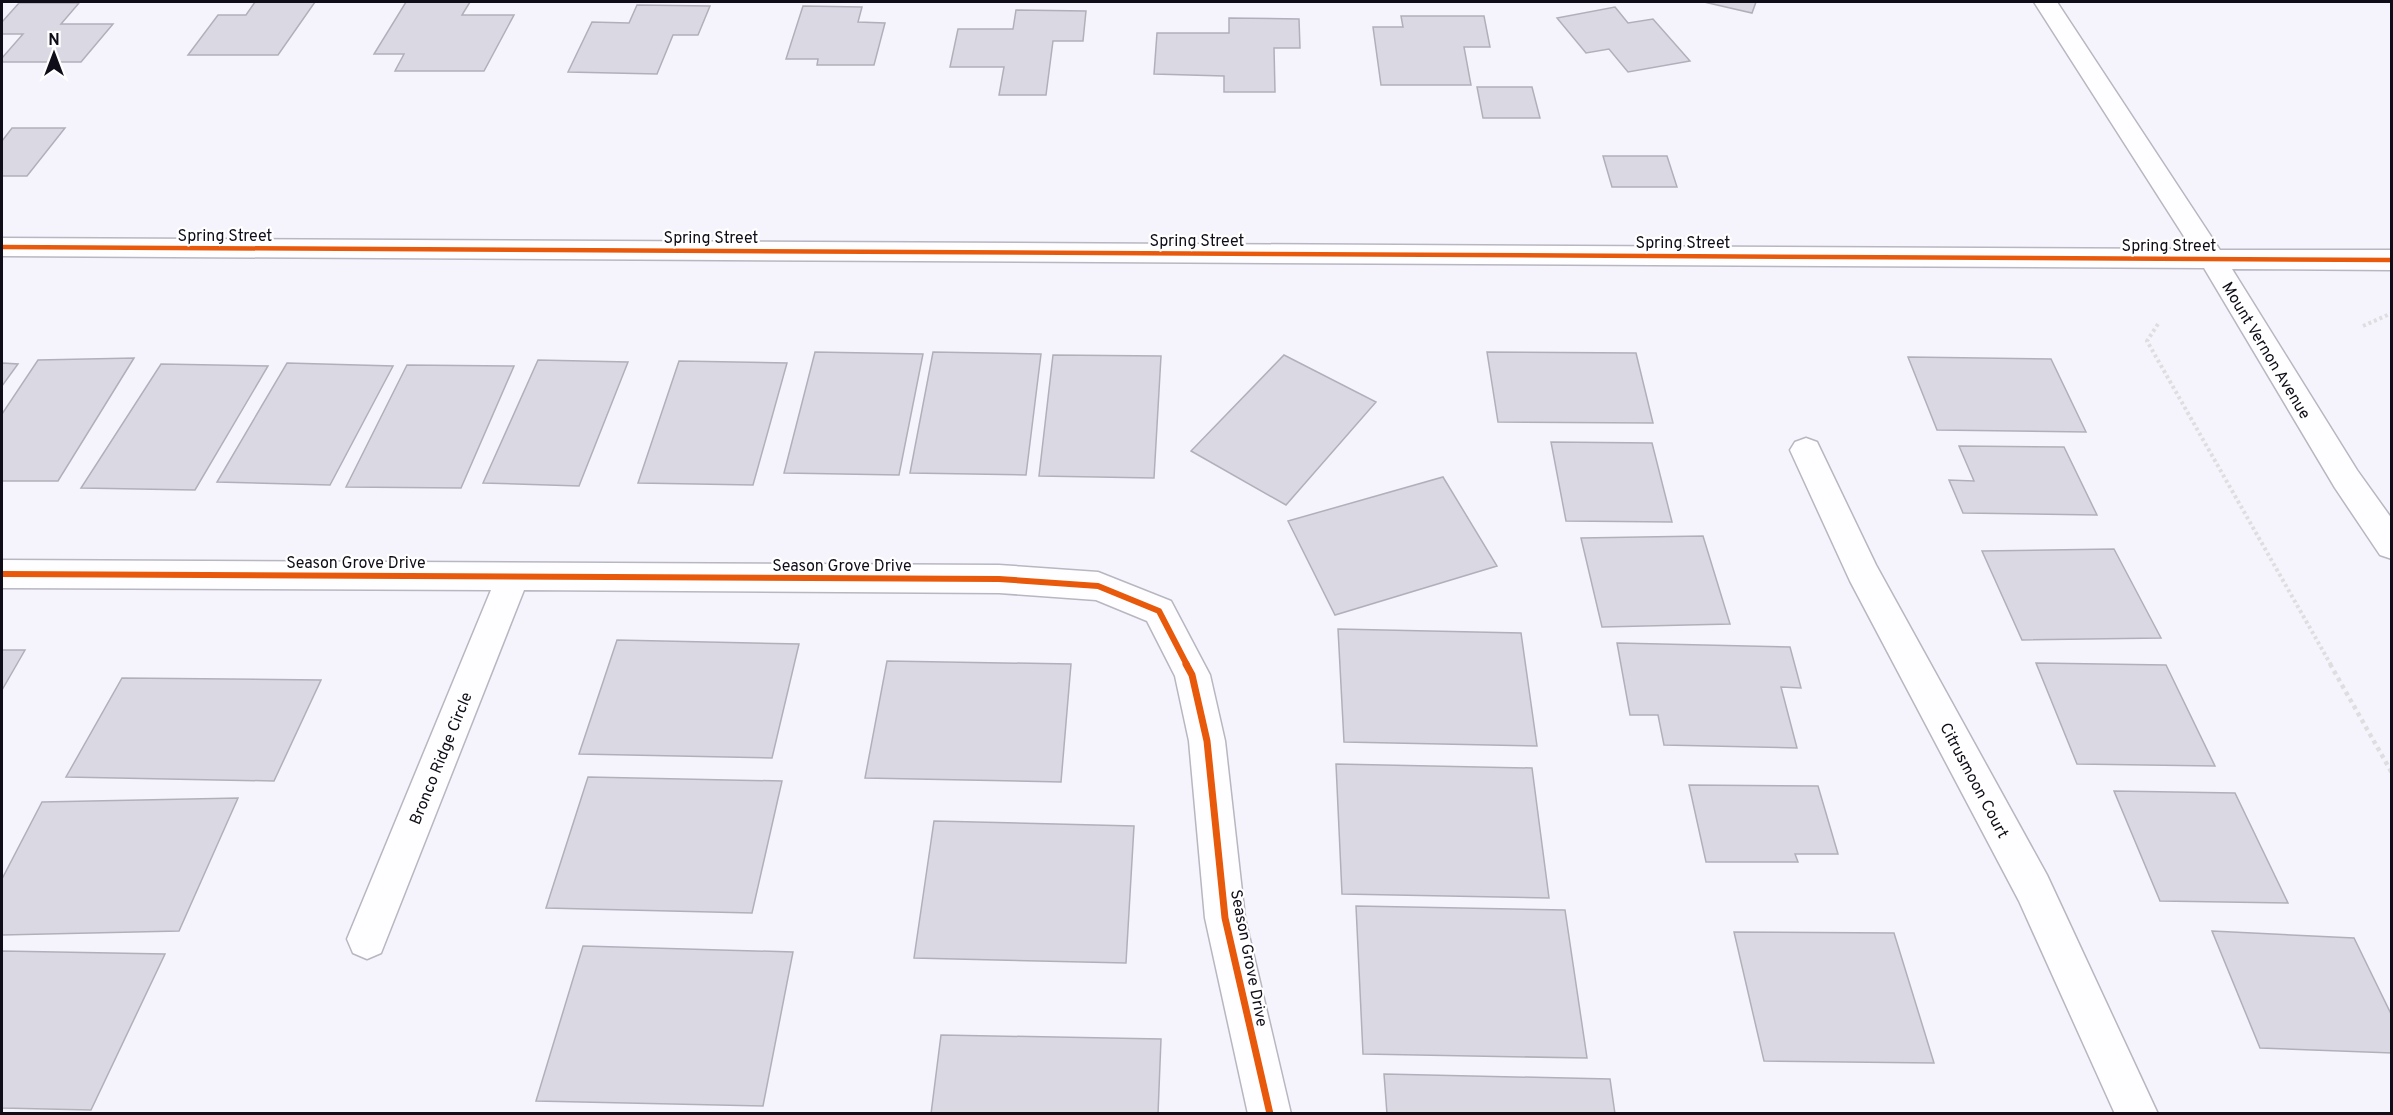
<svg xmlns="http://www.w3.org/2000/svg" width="2393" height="1115" font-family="Overpass,sans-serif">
<rect width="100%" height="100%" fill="#f5f4fc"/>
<path fill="#dad8e3" stroke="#b1b0ba" stroke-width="1.5" d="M 255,2 L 315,2 L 278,55 L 188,55 L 218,15 L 246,15 Z
M 406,2 L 470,2 L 462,15 L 514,15 L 484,71 L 395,71 L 404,54 L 374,54 Z
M 1704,2 L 1756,2 L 1752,13 Z
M 19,3 L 79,3 L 61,24 L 113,24 L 81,62 L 2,62 L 2,58 L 23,34 L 2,34 L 2,22 Z
M 637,5 L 710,6 L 698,35 L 673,35 L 657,74 L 568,72 L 592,22 L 629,23 Z
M 803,6 L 862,7 L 858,22 L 885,23 L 874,65 L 817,65 L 818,59 L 786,59 Z
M 1615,7 L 1628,23 L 1653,19 L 1690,61 L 1628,72 L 1609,49 L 1586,53 L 1557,18 Z
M 1016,10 L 1086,11 L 1083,41 L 1053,41 L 1046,95 L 999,95 L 1004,67 L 950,67 L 958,29 L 1013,29 Z
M 1401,16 L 1484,16 L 1490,47 L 1464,47 L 1471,85 L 1381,85 L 1373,27 L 1403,27 Z
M 1229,18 L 1299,19 L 1300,48 L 1274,48 L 1275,92 L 1224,92 L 1224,76 L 1154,74 L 1157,33 L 1229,33 Z
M 1477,87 L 1532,87 L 1540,118 L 1483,118 Z
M 12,128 L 65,128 L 27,176 L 2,176 L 2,141 Z
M 1603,156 L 1667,156 L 1677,187 L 1612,187 Z
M 815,352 L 923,354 L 899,475 L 784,473 Z
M 933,352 L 1041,354 L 1026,475 L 910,473 Z
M 1487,352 L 1636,353 L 1653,423 L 1498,422 Z
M 1053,355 L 1161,356 L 1154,478 L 1039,476 Z
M 1284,355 L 1376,402 L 1286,505 L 1191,451 Z
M 1908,357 L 2051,359 L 2086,432 L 1937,430 Z
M 134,358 L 58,481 L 2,481 L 2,414 L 38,360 Z
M 538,360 L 628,362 L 579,486 L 483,483 Z
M 679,361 L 787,363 L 753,485 L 638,483 Z
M 2,363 L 18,364 L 2,386 Z
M 287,363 L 393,366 L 330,485 L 217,482 Z
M 161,364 L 268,366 L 195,490 L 81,488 Z
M 407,365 L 514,366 L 461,488 L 346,487 Z
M 1551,442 L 1652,443 L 1672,522 L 1566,521 Z
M 1959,446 L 2064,447 L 2097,515 L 1963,513 L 1949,480 L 1974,481 Z
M 1443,477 L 1497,566 L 1335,615 L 1288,521 Z
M 1703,536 L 1730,624 L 1602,627 L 1581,538 Z
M 2114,549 L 2161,638 L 2022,640 L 1982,551 Z
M 1338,629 L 1521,633 L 1537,746 L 1344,742 Z
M 617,640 L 799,644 L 772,758 L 579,754 Z
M 1617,643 L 1790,647 L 1801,688 L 1781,687 L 1797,748 L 1664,745 L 1658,715 L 1630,715 Z
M 2,650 L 25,650 L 2,690 Z
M 887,661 L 1071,664 L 1061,782 L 865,778 Z
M 2036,663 L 2166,665 L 2215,766 L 2077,764 Z
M 122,678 L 321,680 L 274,781 L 66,777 Z
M 1336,764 L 1532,768 L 1549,898 L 1342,894 Z
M 588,777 L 782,781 L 752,913 L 546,908 Z
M 1689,785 L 1818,786 L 1838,854 L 1795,854 L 1798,862 L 1706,862 Z
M 2114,791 L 2235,793 L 2288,903 L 2160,901 Z
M 238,798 L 179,931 L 2,935 L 2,879 L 42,802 Z
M 934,821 L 1134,826 L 1126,963 L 914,958 Z
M 1356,906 L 1565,910 L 1587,1058 L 1363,1054 Z
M 2212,931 L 2354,938 L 2392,1016 L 2392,1053 L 2260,1048 Z
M 1734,932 L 1894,933 L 1934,1063 L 1764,1061 Z
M 583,946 L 793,952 L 763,1106 L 536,1101 Z
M 2,951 L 165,954 L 91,1110 L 2,1108 Z
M 941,1035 L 1161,1039 L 1158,1114 L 931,1114 Z
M 1384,1074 L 1610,1079 L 1615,1114 L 1387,1114 Z"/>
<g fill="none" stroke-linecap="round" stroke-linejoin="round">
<defs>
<path id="street" d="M 1806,438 L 1817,442 L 1876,565 L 2047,875 L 2158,1114 L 2115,1114 L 2019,901 L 1850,581 L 1790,450 L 1795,442 Z
M 2,560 L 999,565 L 1098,572 L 1171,601 L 1210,675 L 1225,741 L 1245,918 L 1291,1114 L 1248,1114 L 1205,918 L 1189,741 L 1175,676 L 1147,621 L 1096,600 L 999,593 L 524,590 L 381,953 L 367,959 L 353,953 L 347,939 L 491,590 L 2,588 Z"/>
<path id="secondary" d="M 2034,2 L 2057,2 L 2220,250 L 2392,250 L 2392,270 L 2232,269 L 2357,470 L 2392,519 L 2392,559 L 2380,555 L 2335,488 L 2204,268 L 2,256 L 2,238 L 2192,249 Z"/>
</defs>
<use href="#street" stroke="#b8b6c1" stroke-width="3"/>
<use href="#secondary" stroke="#b8b6c1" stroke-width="3"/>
<path stroke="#dedee0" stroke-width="4" stroke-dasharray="3 3" stroke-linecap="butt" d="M 2158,324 L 2147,341 L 2331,665
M 2363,326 L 2392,313"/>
<path stroke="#dedee0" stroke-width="4.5" stroke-dasharray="4 4" stroke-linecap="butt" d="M 2330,664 L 2392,773"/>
<use href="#street" fill="#fefdff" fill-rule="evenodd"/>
<use href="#secondary" fill="#fefdff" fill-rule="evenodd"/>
<defs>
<path id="cycleway-far2" d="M 2,247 L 2392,260"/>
<path id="cycleway-far1" d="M 2,574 L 999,579 L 1098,586 L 1159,611 L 1187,665"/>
<path id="cycleway" d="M 1186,664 L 1192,675 L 1207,741 L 1225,918 L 1270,1114"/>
</defs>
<use href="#cycleway-far2" stroke="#fff" stroke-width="8"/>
<use href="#cycleway-far1" stroke="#fff" stroke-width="10"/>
<use href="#cycleway" stroke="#fff" stroke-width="10"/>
<use href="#cycleway-far2" stroke="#e8590c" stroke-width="4.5"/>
<use href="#cycleway-far1" stroke="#e8590c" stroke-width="6"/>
<use href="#cycleway" stroke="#e8590c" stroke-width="7"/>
</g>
<g text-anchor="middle" stroke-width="4.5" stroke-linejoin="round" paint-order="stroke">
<g font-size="16" fill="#0e0d18" stroke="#fff">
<text x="225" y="241">Spring Street</text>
<text x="711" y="243">Spring Street</text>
<text x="1197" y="246">Spring Street</text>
<text x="1683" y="248">Spring Street</text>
<text x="2169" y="251">Spring Street</text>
<text transform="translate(2267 350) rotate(59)" y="6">Mount Vernon Avenue</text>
<text x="356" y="568">Season Grove Drive</text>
<text x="842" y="571">Season Grove Drive</text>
<text transform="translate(440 758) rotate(-68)" y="6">Bronco Ridge Circle</text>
<text transform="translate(1975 780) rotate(62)" y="6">Citrusmoon Court</text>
<text transform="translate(1250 958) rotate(79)" y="6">Season Grove Drive</text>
</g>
</g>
<rect width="2393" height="1115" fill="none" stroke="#0e0d18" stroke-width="6"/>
<g transform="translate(54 54)" stroke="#ffffff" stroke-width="4.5" paint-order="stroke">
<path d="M0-4.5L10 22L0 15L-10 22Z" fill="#0e0d18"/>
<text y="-9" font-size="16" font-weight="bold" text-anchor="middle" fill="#0e0d18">N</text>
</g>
</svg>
